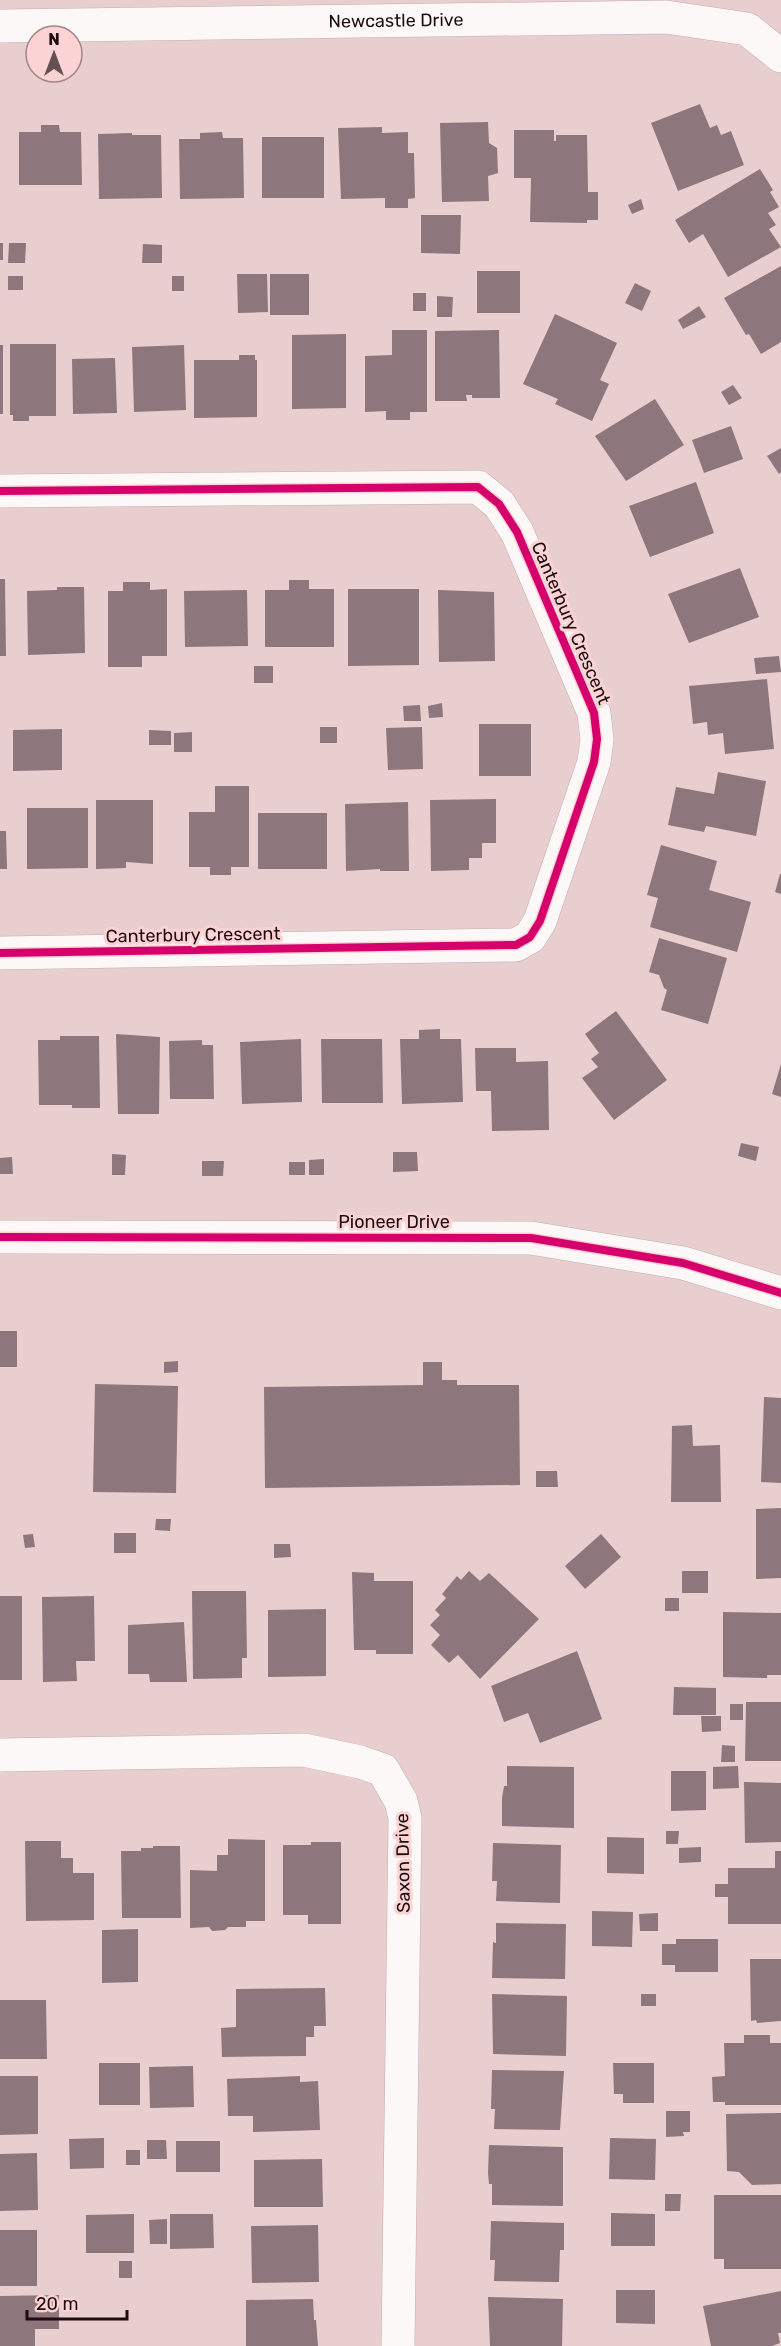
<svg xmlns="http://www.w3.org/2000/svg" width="781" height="2346" font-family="Rubik,sans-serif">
<rect width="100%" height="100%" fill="#e9ced0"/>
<path fill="#8d777c" d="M 700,104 L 710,128 L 717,125 L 721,135 L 731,131 L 744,165 L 678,191 L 651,123 Z
M 488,122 L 489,143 L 497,148 L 498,173 L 488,176 L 489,201 L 442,202 L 440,123 Z
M 41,125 L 59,125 L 60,132 L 81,132 L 82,185 L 19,185 L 19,132 L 41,132 Z
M 382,127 L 382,133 L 408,132 L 408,153 L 414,153 L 415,198 L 408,199 L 408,208 L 385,208 L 385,198 L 341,199 L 338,128 Z
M 514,130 L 554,130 L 554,141 L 556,141 L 556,135 L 587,135 L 588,192 L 598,192 L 598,220 L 587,220 L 587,223 L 530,222 L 531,178 L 514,178 Z
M 222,132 L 223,138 L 243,138 L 244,198 L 180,199 L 179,139 L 200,139 L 200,133 Z
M 132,133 L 132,135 L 161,135 L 162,198 L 99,199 L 98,134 Z
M 262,137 L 324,137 L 324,198 L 262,198 Z
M 760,169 L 773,190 L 770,192 L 779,207 L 768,213 L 776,225 L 769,229 L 781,247 L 728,277 L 703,234 L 689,243 L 675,220 Z
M 641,199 L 644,209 L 632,214 L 628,205 Z
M 421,215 L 461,215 L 460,254 L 421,253 Z
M 0,243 L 3,243 L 3,260 L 0,260 Z
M 9,243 L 26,243 L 25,263 L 8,263 Z
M 143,244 L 162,245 L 162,263 L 142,263 Z
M 781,266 L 781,342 L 761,354 L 749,334 L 746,335 L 724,298 Z
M 477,271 L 520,271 L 520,313 L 477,313 Z
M 237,274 L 267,274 L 268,312 L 238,313 Z
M 270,274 L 309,274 L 309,315 L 270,315 Z
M 8,276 L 23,276 L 23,290 L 8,290 Z
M 172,276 L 184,276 L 184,291 L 172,291 Z
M 635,283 L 651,291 L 642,311 L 625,303 Z
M 413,293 L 426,293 L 426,311 L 413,311 Z
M 437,296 L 453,297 L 452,317 L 437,317 Z
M 699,306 L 706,317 L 683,329 L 678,320 Z
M 555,314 L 617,343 L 600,380 L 609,384 L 592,421 L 555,404 L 558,399 L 523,384 Z
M 392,330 L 427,330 L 427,412 L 410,412 L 410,420 L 386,420 L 386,411 L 365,412 L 365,356 L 392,355 Z
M 499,330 L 500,398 L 472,398 L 472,395 L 466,395 L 467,401 L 435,401 L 435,331 Z
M 346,334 L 346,408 L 292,409 L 292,335 Z
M 10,344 L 56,344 L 56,416 L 29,416 L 29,421 L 13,421 L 13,415 L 10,415 Z
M 0,345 L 3,345 L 3,414 L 0,414 Z
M 184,345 L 186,410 L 134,412 L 132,347 Z
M 239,355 L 255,355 L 255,360 L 257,360 L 257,417 L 194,418 L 194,360 L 239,360 Z
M 115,358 L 117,413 L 73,414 L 72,359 Z
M 733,385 L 742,398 L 729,405 L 721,392 Z
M 655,399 L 684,445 L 626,481 L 595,436 Z
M 731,426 L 743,459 L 704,473 L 692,440 Z
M 781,448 L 781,472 L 779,474 L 767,456 Z
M 696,482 L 714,533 L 650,557 L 629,506 Z
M 740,568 L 759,617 L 689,643 L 668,594 Z
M 0,579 L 5,579 L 6,656 L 0,656 Z
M 289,580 L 309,580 L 309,589 L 334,589 L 334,647 L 265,647 L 265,590 L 289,590 Z
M 123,582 L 150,582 L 150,590 L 167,589 L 167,656 L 142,656 L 142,667 L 108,667 L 108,591 L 123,591 Z
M 57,587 L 84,587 L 85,653 L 28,655 L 27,591 L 57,590 Z
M 348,589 L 419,589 L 419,665 L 348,666 Z
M 247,590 L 248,646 L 185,647 L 184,591 Z
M 438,590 L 494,592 L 495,661 L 439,662 Z
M 779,656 L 781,672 L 756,674 L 754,658 Z
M 254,666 L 273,666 L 273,683 L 254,683 Z
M 767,679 L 774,749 L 725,754 L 723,733 L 708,735 L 707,722 L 693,724 L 689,686 Z
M 442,703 L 443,717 L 429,718 L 428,706 Z
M 420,705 L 421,721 L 404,721 L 403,706 Z
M 479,724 L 531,724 L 531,776 L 479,776 Z
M 320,727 L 337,727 L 337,743 L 320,743 Z
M 422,727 L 423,769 L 388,770 L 386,728 Z
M 62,729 L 62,770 L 13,771 L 13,730 Z
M 149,730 L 171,731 L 171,745 L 149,745 Z
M 192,732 L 192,752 L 174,752 L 174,733 Z
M 718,772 L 766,781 L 756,836 L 706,826 L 704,832 L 668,825 L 676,787 L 714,794 Z
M 215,786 L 249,786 L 249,867 L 231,867 L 231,875 L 210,875 L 210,867 L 189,867 L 189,812 L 215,812 Z
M 496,799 L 496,843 L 482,843 L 482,858 L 469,858 L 469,870 L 431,871 L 430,800 Z
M 96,800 L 153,800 L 153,864 L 126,862 L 126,868 L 96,869 Z
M 408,802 L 409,871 L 380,871 L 380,869 L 346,871 L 345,804 Z
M 27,808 L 88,808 L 88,868 L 27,869 Z
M 258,813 L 327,813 L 327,869 L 258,869 Z
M 0,831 L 6,831 L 7,869 L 0,869 Z
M 661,845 L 717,861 L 709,890 L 751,902 L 737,952 L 650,927 L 658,898 L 647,895 Z
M 780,874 L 781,874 L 781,894 L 775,892 Z
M 659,938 L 727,958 L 708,1024 L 661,1010 L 667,990 L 664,988 L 659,975 L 649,972 Z
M 616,1011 L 667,1080 L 614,1120 L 582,1078 L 598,1067 L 591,1059 L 599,1053 L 585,1034 Z
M 440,1029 L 440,1039 L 461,1039 L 463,1102 L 402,1104 L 400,1039 L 419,1039 L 419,1030 Z
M 116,1034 L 160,1037 L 159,1114 L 118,1114 Z
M 60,1036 L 99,1036 L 100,1108 L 72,1108 L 72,1105 L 39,1105 L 38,1040 L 60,1040 Z
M 301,1039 L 302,1102 L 242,1104 L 240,1042 Z
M 321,1039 L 382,1039 L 383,1103 L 322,1103 Z
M 202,1040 L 202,1045 L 213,1045 L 214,1099 L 170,1099 L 169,1041 Z
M 475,1048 L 516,1048 L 516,1062 L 548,1061 L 549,1130 L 492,1131 L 491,1091 L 476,1091 Z
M 781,1064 L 781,1097 L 772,1094 Z
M 741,1143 L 759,1147 L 756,1161 L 738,1156 Z
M 393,1152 L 417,1152 L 418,1171 L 393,1172 Z
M 112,1154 L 126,1155 L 125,1175 L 112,1175 Z
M 12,1157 L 13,1174 L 0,1174 L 0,1158 Z
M 324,1159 L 324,1175 L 309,1175 L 309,1160 Z
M 202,1161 L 224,1161 L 223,1176 L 202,1176 Z
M 289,1162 L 305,1162 L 305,1175 L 289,1175 Z
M 0,1331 L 17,1331 L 17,1367 L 0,1367 Z
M 178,1361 L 178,1372 L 164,1373 L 164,1362 Z
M 423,1362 L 442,1362 L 442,1380 L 457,1380 L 457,1385 L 519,1385 L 520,1485 L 265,1488 L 264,1387 L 423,1385 Z
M 95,1384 L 178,1386 L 176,1493 L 93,1492 Z
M 764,1397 L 781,1398 L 781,1483 L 761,1482 Z
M 692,1425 L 693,1446 L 720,1445 L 721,1502 L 671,1502 L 672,1426 Z
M 536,1471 L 557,1471 L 558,1487 L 536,1487 Z
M 781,1508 L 781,1578 L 756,1579 L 756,1509 Z
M 156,1519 L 171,1519 L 170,1531 L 155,1530 Z
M 114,1533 L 136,1533 L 136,1553 L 114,1553 Z
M 33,1534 L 35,1547 L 25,1548 L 23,1535 Z
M 601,1534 L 621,1557 L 585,1589 L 565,1566 Z
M 274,1544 L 290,1544 L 291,1557 L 274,1558 Z
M 469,1571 L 480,1581 L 489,1573 L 539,1619 L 480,1679 L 458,1655 L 449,1663 L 431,1645 L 440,1635 L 430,1625 L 440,1615 L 435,1610 L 446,1598 L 442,1594 L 457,1576 L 461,1580 Z
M 682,1571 L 708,1571 L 708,1593 L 682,1593 Z
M 352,1572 L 374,1573 L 374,1581 L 413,1581 L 413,1654 L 376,1654 L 376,1650 L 354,1650 Z
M 192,1591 L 246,1591 L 247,1658 L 242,1658 L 242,1678 L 193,1679 Z
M 0,1596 L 22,1596 L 22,1680 L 0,1680 Z
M 94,1596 L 95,1661 L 76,1661 L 77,1681 L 43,1682 L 42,1597 Z
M 665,1598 L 679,1598 L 679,1611 L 665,1611 Z
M 326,1609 L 326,1676 L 268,1677 L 268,1610 Z
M 723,1612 L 781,1613 L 781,1675 L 767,1675 L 767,1678 L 723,1677 Z
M 184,1622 L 187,1682 L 150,1682 L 149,1674 L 128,1674 L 128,1625 Z
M 577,1651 L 602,1719 L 540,1743 L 528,1713 L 504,1722 L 491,1686 Z
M 674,1687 L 716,1688 L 716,1715 L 673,1715 Z
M 746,1702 L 781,1702 L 781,1761 L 745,1761 Z
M 730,1704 L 743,1704 L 743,1720 L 730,1720 Z
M 701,1716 L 721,1716 L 721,1731 L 702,1732 Z
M 722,1745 L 735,1746 L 735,1762 L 721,1762 Z
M 507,1766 L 574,1767 L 574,1828 L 502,1826 L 502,1798 L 504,1786 L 507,1786 Z
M 738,1766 L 739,1788 L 713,1789 L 713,1767 Z
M 671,1771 L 706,1771 L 706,1810 L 671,1811 Z
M 744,1782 L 781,1783 L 781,1842 L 745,1843 Z
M 666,1831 L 679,1831 L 678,1844 L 666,1844 Z
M 607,1837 L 644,1838 L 644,1874 L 607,1873 Z
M 228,1839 L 265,1840 L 265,1921 L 246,1921 L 246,1927 L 228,1927 L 225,1930 L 212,1931 L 209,1927 L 190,1928 L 190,1870 L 217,1871 L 217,1855 L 228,1855 Z
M 25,1841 L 61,1841 L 61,1858 L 73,1858 L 73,1873 L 94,1873 L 94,1920 L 26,1921 Z
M 311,1842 L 341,1842 L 341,1924 L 308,1924 L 308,1915 L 283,1915 L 283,1845 L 311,1845 Z
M 493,1843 L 561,1845 L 560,1903 L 496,1901 L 497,1881 L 492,1881 Z
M 153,1846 L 180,1846 L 181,1918 L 122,1918 L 121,1851 L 141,1851 L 141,1848 L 153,1848 Z
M 701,1847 L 701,1862 L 679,1863 L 679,1848 Z
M 775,1851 L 781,1851 L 781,1924 L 728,1924 L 728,1897 L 715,1897 L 715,1884 L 728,1884 L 728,1868 L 775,1868 Z
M 592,1911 L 633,1912 L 632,1947 L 592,1946 Z
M 658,1913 L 658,1931 L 640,1931 L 639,1914 Z
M 496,1923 L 566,1924 L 565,1979 L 492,1978 L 493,1942 L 496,1943 Z
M 138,1929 L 138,1982 L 102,1983 L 102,1930 Z
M 676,1939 L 718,1939 L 718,1972 L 675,1972 L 675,1965 L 662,1965 L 662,1944 L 676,1944 Z
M 750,1959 L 781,1959 L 781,2021 L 757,2023 L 756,2020 L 751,2021 Z
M 325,1988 L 326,2026 L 314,2026 L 314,2037 L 306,2037 L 306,2056 L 222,2057 L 221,2028 L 236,2027 L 236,1989 Z
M 492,1994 L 567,1996 L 566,2056 L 493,2054 Z
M 641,1994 L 656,1994 L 656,2006 L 641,2006 Z
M 0,2000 L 46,2000 L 47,2059 L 0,2059 Z
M 744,2035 L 770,2035 L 770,2043 L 781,2043 L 781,2105 L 725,2105 L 725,2102 L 713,2102 L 712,2077 L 725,2076 L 724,2043 L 744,2043 Z
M 99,2063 L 140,2063 L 140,2105 L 99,2105 Z
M 613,2063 L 654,2063 L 654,2103 L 623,2103 L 623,2094 L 614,2094 Z
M 193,2066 L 194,2107 L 150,2108 L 149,2067 Z
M 492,2070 L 564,2071 L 560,2130 L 494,2129 L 495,2109 L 491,2109 Z
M 0,2076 L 38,2076 L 38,2134 L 0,2135 Z
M 300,2076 L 300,2082 L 318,2081 L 320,2130 L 253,2132 L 253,2116 L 228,2116 L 227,2079 Z
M 666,2111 L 690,2111 L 690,2132 L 683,2132 L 684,2136 L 666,2137 Z
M 781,2113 L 781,2184 L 752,2185 L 739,2172 L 727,2171 L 726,2114 Z
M 104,2138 L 104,2168 L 70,2169 L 69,2139 Z
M 610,2138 L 656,2139 L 655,2180 L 609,2179 Z
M 147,2140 L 166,2140 L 167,2159 L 147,2159 Z
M 176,2141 L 220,2141 L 220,2172 L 176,2172 Z
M 489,2145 L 563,2147 L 563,2206 L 492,2205 L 492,2184 L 489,2184 L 488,2173 Z
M 126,2150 L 140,2150 L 140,2165 L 126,2165 Z
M 37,2153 L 38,2210 L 0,2211 L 0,2154 Z
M 322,2159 L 323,2207 L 254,2207 L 254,2160 Z
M 665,2194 L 681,2194 L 680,2211 L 665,2211 Z
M 714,2195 L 781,2195 L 781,2269 L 724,2269 L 724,2259 L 714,2259 Z
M 611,2213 L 655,2214 L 655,2246 L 611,2246 Z
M 134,2214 L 134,2253 L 86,2253 L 86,2215 Z
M 170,2214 L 213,2214 L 214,2248 L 170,2249 Z
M 167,2219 L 167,2244 L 150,2244 L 149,2220 Z
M 491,2221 L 564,2223 L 564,2250 L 560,2250 L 559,2282 L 494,2281 L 495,2260 L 490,2260 Z
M 318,2225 L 319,2282 L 252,2283 L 251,2226 Z
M 0,2230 L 37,2230 L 37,2286 L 0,2286 Z
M 119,2261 L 132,2261 L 132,2278 L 119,2278 Z
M 616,2290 L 655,2290 L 655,2324 L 616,2323 Z
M 781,2291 L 781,2333 L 778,2333 L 780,2343 L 772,2346 L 711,2346 L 703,2306 Z
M 59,2295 L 59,2329 L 35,2329 L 35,2346 L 0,2346 L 0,2296 Z
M 488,2297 L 563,2299 L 562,2346 L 490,2346 Z
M 313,2299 L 314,2320 L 316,2320 L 318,2346 L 246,2346 L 246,2300 Z"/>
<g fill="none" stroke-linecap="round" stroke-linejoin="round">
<defs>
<g id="street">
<path id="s1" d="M 0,26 L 666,17 L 747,29 L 781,56"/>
<path d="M 0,491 L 478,487 L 499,504 L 517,532 L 594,713 L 597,739 L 594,762 L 540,921 L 530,937 L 516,945 L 0,953"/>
<path d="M 0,1755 L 304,1750 L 360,1762 L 383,1770 L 401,1801 L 405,1818 L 398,2346"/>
</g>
<path id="secondary" d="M 0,1237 L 531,1238 L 683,1263 L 781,1293"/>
</defs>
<use href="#street" stroke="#c2adaf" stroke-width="34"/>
<use href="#secondary" stroke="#c2adaf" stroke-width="34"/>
<use href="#street" stroke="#fcf8f8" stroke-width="33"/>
<use href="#secondary" stroke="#fcf8f8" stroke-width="33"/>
<defs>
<path id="cycleway" d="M 0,491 L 478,487 L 499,504 L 517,532 L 594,713 L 597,739 L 594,762 L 540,921 L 530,937 L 516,945 L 0,953
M 0,1237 L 531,1238 L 683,1263 L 781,1293"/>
</defs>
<use href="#cycleway" stroke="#fbd3d4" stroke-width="11"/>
<use href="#cycleway" stroke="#d6006c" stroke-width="8"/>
</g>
<g text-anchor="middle" stroke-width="6" stroke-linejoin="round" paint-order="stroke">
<g font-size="18" fill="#1e0d0e" stroke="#fbd3d4">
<text dy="6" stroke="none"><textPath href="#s1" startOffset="396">Newcastle Drive</textPath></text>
<text transform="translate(571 623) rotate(67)" y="6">Canterbury Crescent</text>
<text transform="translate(193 935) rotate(-1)" y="6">Canterbury Crescent</text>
<text x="394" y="1228">Pioneer Drive</text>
<text transform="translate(403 1863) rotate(-91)" y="6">Saxon Drive</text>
</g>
</g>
<g transform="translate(54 54)"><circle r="28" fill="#fbd3d4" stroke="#a38485" stroke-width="1.5"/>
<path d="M0-4.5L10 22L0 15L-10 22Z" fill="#655152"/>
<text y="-9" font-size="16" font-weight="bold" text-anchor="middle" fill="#1e0d0e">N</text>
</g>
<path d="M27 2310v9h100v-9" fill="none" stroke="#1e0d0e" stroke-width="3"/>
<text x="36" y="2310" font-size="18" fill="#1e0d0e" stroke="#fbd3d4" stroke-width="4.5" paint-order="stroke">20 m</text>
</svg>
